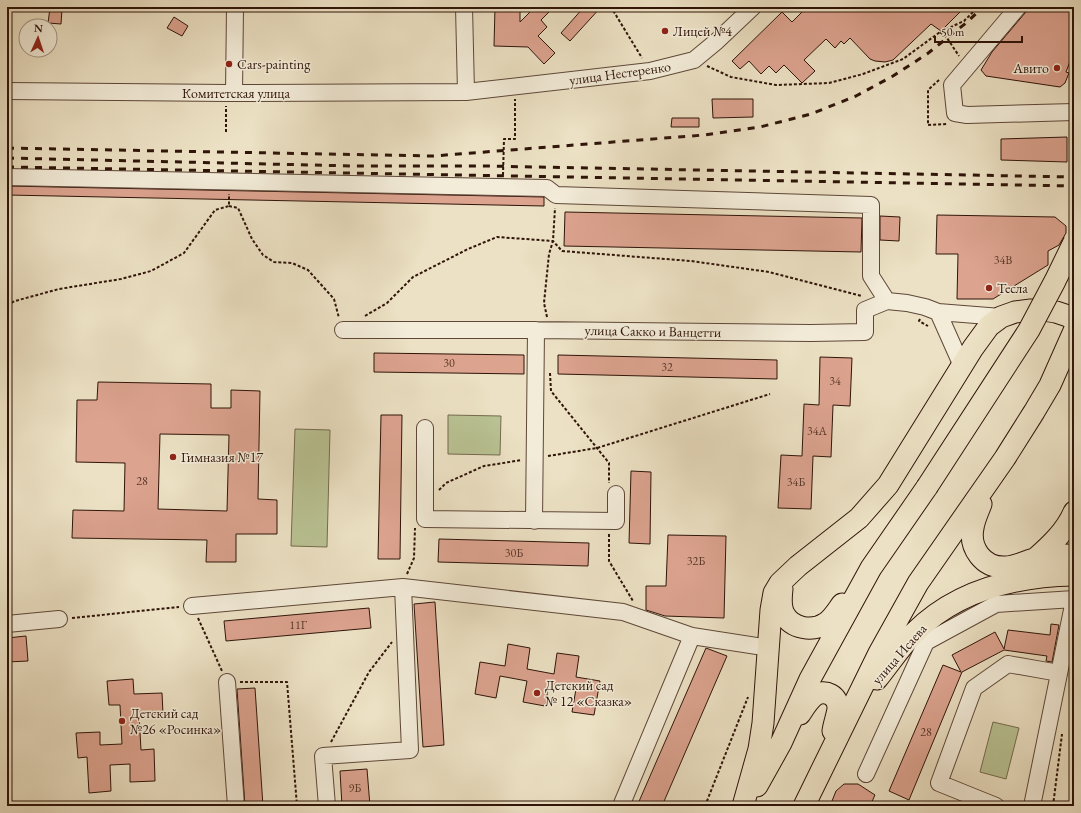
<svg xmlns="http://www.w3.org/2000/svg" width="1081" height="813" font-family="'EB Garamond',serif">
<rect width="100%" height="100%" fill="#ece1c4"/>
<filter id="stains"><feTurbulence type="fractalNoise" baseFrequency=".005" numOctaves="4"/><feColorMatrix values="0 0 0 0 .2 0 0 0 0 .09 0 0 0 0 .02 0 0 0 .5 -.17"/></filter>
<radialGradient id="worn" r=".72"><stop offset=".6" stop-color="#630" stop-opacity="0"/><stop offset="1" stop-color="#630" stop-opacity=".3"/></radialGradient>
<path fill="#b9c293" stroke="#746b4e" d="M 448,415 L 501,416 L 500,455 L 448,454 Z
M 295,429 L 330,430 L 327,547 L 291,546 Z
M 993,722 L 1019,728 L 1006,779 L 980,772 Z"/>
<path fill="#dca38f" stroke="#2f1409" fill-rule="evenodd" d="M 495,7 L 520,7 L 520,22 L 535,7 L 554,7 L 541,20 L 547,27 L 538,36 L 555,53 L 544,64 L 528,47 L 494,46 Z
M 584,7 L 601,7 L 570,41 L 561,33 Z
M 807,7 L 965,7 L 941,31 L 931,24 L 893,60 L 885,62 L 875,61 L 870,59 L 850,38 L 844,44 L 841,41 L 835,48 L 826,39 L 804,60 L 815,71 L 802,83 L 784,65 L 776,73 L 769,66 L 761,74 L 749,61 L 740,69 L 732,61 L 782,12 L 792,22 Z
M 1027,7 L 1074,7 L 1074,51 L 1066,72 L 1069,73 L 1065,83 L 1060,87 L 986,76 L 981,70 L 992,52 L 1025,13 Z
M 50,8 L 62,9 L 61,24 L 48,23 Z
M 174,17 L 188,26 L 182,36 L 167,28 Z
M 712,99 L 753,99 L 753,117 L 713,118 Z
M 672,118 L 699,118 L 699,127 L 671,127 Z
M 1067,137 L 1067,162 L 1001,160 L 1001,139 Z
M 7,186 L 544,197 L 544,206 L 7,195 Z
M 565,212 L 862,218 L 861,252 L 564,246 Z
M 937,215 L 1055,217 L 1066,226 L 1066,233 L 1059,245 L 1048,251 L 1048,265 L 993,299 L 957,299 L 958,254 L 936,254 Z
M 880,216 L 900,217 L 899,241 L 880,240 Z
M 374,353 L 524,355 L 524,374 L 374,372 Z
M 558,355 L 777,360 L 777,379 L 558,374 Z
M 820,357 L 852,358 L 850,406 L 833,405 L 831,457 L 813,456 L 811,509 L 778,508 L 781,455 L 802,456 L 804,404 L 819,405 Z
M 98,382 L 211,384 L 211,408 L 231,408 L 231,390 L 260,391 L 258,499 L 277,500 L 277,534 L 236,534 L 236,562 L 206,562 L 207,540 L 72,538 L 73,510 L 124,511 L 125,463 L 76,462 L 77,400 L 97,400 ZM 160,434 L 229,435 L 227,511 L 158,509 Z
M 381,415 L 402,415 L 400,559 L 378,559 Z
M 631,471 L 651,472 L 650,544 L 629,543 Z
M 668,535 L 726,536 L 724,618 L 665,616 L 646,610 L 646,586 L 666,586 Z
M 439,539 L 589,543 L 588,566 L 438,562 Z
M 435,602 L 444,745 L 423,747 L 414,604 Z
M 369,608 L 371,628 L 226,641 L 224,621 Z
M 1051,624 L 1059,625 L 1052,662 L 1046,661 L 1047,656 L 1004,650 L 962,672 L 909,800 L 889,791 L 943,665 L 961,672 L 952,655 L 995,632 L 1004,649 L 1008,630 L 1050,635 Z
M 26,636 L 28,661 L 7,662 L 7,638 Z
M 508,644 L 530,648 L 527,669 L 554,674 L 557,653 L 579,656 L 576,677 L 600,681 L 594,715 L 572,712 L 576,689 L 549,684 L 545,706 L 523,702 L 527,681 L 500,676 L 496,698 L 475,694 L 480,662 L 505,666 Z
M 706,648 L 727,656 L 662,806 L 637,806 Z
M 133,679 L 134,694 L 162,693 L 163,714 L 139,715 L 141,750 L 154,749 L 155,781 L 130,782 L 130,764 L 110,765 L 111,791 L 89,793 L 87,757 L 78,758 L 76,733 L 100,732 L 100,745 L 122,744 L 120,705 L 109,705 L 107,681 Z
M 255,688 L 263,806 L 245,806 L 237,689 Z
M 367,769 L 370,806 L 342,806 L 340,771 Z
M 844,784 L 858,784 L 875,795 L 870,806 L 830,806 L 836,791 Z"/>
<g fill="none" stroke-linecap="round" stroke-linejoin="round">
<defs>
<path id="minor" d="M 464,7 L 466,92
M 1018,7 L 952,85 L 955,113 L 967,115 L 1074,112
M 7,91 L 227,93 L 466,92 L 650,71 L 694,60 L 717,41 L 753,7
M 234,93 L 235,7
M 7,177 L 547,188 L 556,195 L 871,205 L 871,276 L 887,301
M 938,312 L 962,366
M 343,330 L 536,330 L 811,333 L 865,332 L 865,310 L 887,301 L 907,303 L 925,307 L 938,312 L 1001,317
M 425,428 L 425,519 L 616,521 L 616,494
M 534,521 L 536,330
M 192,606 L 403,587 L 623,612 L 692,636 L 769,648
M 7,624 L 59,619
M 227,682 L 236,806
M 866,774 L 926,642 L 996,604 L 1074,599
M 327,806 L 323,756 L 410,750 L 403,587
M 621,806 L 692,636
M 996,806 L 939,783 L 974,688 L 1008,664 L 1059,673
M 1032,806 L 1074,600"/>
<path id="major" d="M 981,504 C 978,512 974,520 973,528 C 969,548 983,568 1005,567 C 1015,567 1024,562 1034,559 C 1047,556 1061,555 1074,555
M 1035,559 C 1050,546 1066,531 1074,512
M 782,589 C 781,597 780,606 784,614 C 792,629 813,632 826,623 C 833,618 837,611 842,604
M 877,679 C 890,663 900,647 914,633 C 957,590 1015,576 1074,575
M 800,714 C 804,708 808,701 814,696 C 825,688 839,696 838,709 C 837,716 834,724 833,731
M 757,786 L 781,743 L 810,679 L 871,568 L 927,487
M 743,806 L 759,749 L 763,723 L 771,610 L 774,593 L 780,583 L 798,566 L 859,518 L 888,485 L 973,348 L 989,326 L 1001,317 L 1015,312 L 1031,310 L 1043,310 L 1056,312 L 1068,316 L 1074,320
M 804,806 L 879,653 L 918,583 L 1005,458 L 1034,412 L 1050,385 L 1074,331"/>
</defs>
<use href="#minor" stroke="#5e4738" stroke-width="18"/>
<use href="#major" stroke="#2f1409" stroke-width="23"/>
<path stroke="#2f1409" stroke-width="2" stroke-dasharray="3 2" stroke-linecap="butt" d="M 610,7 L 614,12 L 642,58
M 940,32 L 947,38 L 959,56
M 707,66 L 731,77 L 776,85 L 829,83 L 863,74 L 903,59 L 940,32 L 964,21 L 978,7
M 939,80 L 928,90 L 928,125 L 947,124
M 226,132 L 226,106
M 503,175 L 504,139 L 515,139 L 515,99
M 229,206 L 238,208 L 252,239 L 263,255 L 274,262 L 292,263 L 308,270 L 334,299 L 339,318
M 7,305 L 15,301 L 59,289 L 121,279 L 151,271 L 184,253 L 215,210 L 229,206 L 229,194
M 365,316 L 387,303 L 413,277 L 468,249 L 497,237 L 553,241 L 562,251 L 691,261 L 769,272 L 862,296
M 547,317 L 544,303 L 549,254 L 553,241 L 555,208
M 920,319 L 919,321 L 928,326
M 550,373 L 551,391 L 609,463 L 609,483
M 548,456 L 597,448 L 770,394
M 439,490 L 446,483 L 484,466 L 522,460
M 609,534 L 609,561 L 633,601
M 407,574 L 414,558 L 415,528
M 72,618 L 179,607
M 198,618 L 222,671
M 240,682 L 287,682 L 297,806
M 331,742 L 369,672 L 392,642
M 705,806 L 748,697
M 1053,806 L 1062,734"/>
<use href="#minor" stroke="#f3ecd9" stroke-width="16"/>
<use href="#major" stroke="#ece1c4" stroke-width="21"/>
<path stroke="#2f1409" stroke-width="3" stroke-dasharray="7 7" stroke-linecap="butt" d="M 7,148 L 433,156 L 704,135 L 760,127 L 811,114 L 856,96 L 893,76 L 927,54 L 966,23 L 983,7
M 7,158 L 354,166 L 484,166 L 1074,177
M 7,167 L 1074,186"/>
<defs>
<path id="major-bridge" d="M 927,487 L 1029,330 L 1055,281 L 1074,242"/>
</defs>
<use href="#major-bridge" stroke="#2f1409" stroke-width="23" stroke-linecap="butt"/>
<use href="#major-bridge" stroke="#ece1c4" stroke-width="21"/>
</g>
<g fill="#8f2418" stroke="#f3ecd9" stroke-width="1.5">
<circle cx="665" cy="31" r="4"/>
<circle cx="229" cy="64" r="4"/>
<circle cx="1057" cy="68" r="4"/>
<circle cx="989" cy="288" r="4"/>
<circle cx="173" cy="457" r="4"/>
<circle cx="537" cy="693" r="4"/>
<circle cx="122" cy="721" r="4"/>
</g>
<g text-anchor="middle" stroke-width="3" stroke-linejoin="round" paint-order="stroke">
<g font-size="12" fill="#5a382a">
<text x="1003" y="264">34В</text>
<text x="449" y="367">30</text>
<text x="667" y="371">32</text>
<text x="835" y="385">34</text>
<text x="817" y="435">34А</text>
<text x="142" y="485">28</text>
<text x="796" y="486">34Б</text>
<text x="514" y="557">30Б</text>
<text x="696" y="565">32Б</text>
<text x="298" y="629">11Г</text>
<text x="926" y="736">28</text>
<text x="355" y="792">9Б</text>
</g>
<g font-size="14" fill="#2f1409" stroke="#f3ecd9" text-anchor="start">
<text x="673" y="36">Лицей №4</text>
<text x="237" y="69">Cars-painting</text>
<text x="1049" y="73" text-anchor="end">Авито</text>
<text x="997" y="293">Тесла</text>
<text x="181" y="462">Гимназия №17</text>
<text x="545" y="690">Детский сад<tspan x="545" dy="16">№ 12 «Сказка»</tspan></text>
<text x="130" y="718">Детский сад<tspan x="130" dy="16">№26 «Росинка»</tspan></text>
</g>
<g font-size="14" fill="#2f1409" stroke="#f3ecd9">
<text transform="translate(620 73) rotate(-8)" y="5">улица Нестеренко</text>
<text x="236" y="98">Комитетская улица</text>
<text transform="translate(653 331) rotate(1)" y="5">улица Сакко и Ванцетти</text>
<text transform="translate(899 654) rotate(-49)" y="5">улица Исаева</text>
</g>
</g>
<rect width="1081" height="813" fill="none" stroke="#ece1c4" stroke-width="24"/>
<rect x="8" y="8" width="1065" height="797" fill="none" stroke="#2f1409" stroke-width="2"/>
<rect x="12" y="12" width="1057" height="789" fill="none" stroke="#2f1409"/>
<g transform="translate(38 38) rotate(3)"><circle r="19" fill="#f3ecd9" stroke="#a59686"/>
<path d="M0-3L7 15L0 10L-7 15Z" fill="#8f2418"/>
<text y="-6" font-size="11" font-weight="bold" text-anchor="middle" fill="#2f1409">N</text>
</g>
<path d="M935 36v6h87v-6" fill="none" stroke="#2f1409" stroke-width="2"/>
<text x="941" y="36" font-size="12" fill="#2f1409" stroke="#f3ecd9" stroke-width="3" paint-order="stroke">50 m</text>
<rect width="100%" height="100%" filter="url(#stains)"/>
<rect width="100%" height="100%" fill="url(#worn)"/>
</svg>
